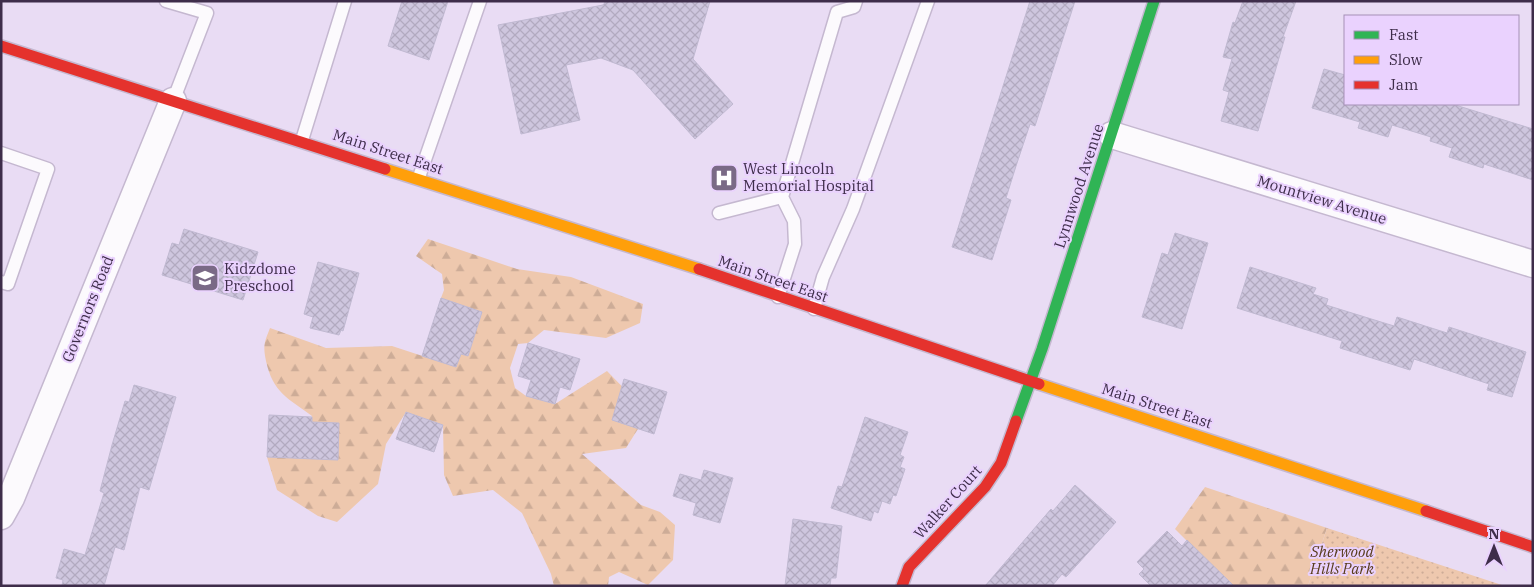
<svg xmlns="http://www.w3.org/2000/svg" width="1534" height="587" font-family="'IBM Plex Serif',serif">
<defs>
<pattern id="forest-firs" width="22" height="20" patternUnits="userSpaceOnUse" patternTransform="scale(1.25)"><rect width="22" height="20" fill="#eec8ae"/><path d="M5 1l3.5 6h-7zM16 11l3.5 6h-7z" fill="#cdac97"/></pattern>
<pattern id="park-dots" width="8" height="8" patternUnits="userSpaceOnUse" patternTransform="scale(1.25)"><rect width="8" height="8" fill="#eec8ae"/><path d="M2 2h.1M6 6h.1" fill="none" stroke="#cdac97" stroke-width="1.8" stroke-linecap="round"/></pattern>
<pattern id="building-cross-hatch" width="8" height="8" patternUnits="userSpaceOnUse" patternTransform="scale(1.25)"><rect width="8" height="8" fill="#cec6de"/><path d="M0 0l8 8M0 8l8-8" fill="none" stroke="#b2aac0"/></pattern>
</defs>
<rect width="100%" height="100%" fill="#e9dcf4"/>
<path fill="url(#forest-firs)" d="M 428,239 L 517,269 L 571,277 L 643,304 L 640,323 L 606,338 L 544,330 L 528,343 L 518,344 L 510,368 L 515,388 L 526,396 L 555,404 L 607,371 L 648,413 L 626,448 L 582,454 L 641,505 L 660,512 L 675,525 L 673,560 L 648,585 L 619,572 L 609,577 L 608,586 L 554,586 L 551,574 L 522,513 L 493,490 L 453,496 L 444,475 L 443,425 L 406,412 L 386,444 L 378,484 L 337,522 L 318,516 L 277,490 L 267,457 L 338,460 L 339,423 L 312,422 L 312,416 C 288,398 273,393 266,361 C 263,346 264,343 270,328 L 326,348 L 392,346 L 456,367 L 461,354 L 468,356 L 482,312 L 441,298 L 444,290 L 442,274 L 416,256 Z
M 1205,487 L 1327,528 L 1308,586 L 1232,586 L 1175,529 Z"/>
<path fill="url(#park-dots)" d="M 1327,528 L 1505,586 L 1308,586 Z"/>
<path fill="url(#building-cross-hatch)" stroke="#c0b9d1" d="M 402,1 L 448,1 L 429,60 L 388,46 Z
M 606,1 L 710,1 L 693,59 L 733,104 L 695,139 L 633,70 L 601,58 L 566,65 L 580,120 L 521,134 L 498,25 L 603,5 Z
M 1030,1 L 1075,1 L 1035,126 L 1030,124 L 1016,166 L 1006,198 L 1011,200 L 992,260 L 952,247 Z
M 1243,1 L 1296,1 L 1283,37 L 1285,37 L 1258,131 L 1221,121 L 1229,92 L 1223,90 L 1232,59 L 1223,57 L 1233,22 L 1235,23 Z
M 1324,69 L 1345,75 L 1345,104 L 1452,104 L 1533,129 L 1533,180 L 1484,164 L 1483,168 L 1449,157 L 1452,148 L 1430,141 L 1431,137 L 1392,125 L 1388,137 L 1358,128 L 1360,122 L 1312,108 Z
M 184,229 L 258,252 L 243,300 L 162,275 L 172,243 L 179,245 Z
M 1175,233 L 1208,243 L 1182,329 L 1142,317 L 1162,253 L 1168,255 Z
M 318,262 L 359,273 L 343,331 L 341,330 L 339,335 L 310,328 L 313,317 L 304,314 Z
M 1250,267 L 1316,288 L 1313,294 L 1328,299 L 1326,305 L 1394,326 L 1397,317 L 1447,333 L 1449,327 L 1526,352 L 1512,397 L 1487,390 L 1489,384 L 1414,359 L 1410,370 L 1340,348 L 1342,341 L 1237,308 Z
M 441,298 L 482,312 L 468,356 L 461,354 L 456,367 L 422,356 Z
M 528,343 L 580,359 L 570,390 L 560,387 L 555,404 L 526,396 L 531,380 L 518,376 Z
M 624,379 L 667,392 L 654,434 L 612,420 Z
M 134,385 L 176,397 L 149,490 L 140,487 L 124,550 L 115,547 L 104,586 L 62,586 L 63,580 L 56,578 L 64,549 L 85,555 L 104,493 L 100,491 L 112,445 L 125,401 L 129,402 Z
M 406,412 L 443,425 L 434,452 L 396,439 Z
M 269,415 L 312,417 L 312,422 L 339,423 L 338,460 L 267,457 Z
M 865,417 L 908,432 L 900,455 L 904,457 L 900,467 L 905,469 L 896,496 L 893,495 L 890,504 L 882,501 L 878,513 L 874,511 L 871,521 L 831,508 L 838,486 L 842,487 Z
M 704,470 L 733,478 L 720,523 L 693,515 L 696,503 L 673,496 L 680,474 L 701,480 Z
M 1075,485 L 1116,522 L 1066,577 L 1062,574 L 1052,586 L 985,586 L 1051,509 L 1053,511 Z
M 793,519 L 842,526 L 836,578 L 831,578 L 830,586 L 785,586 Z
M 1167,531 L 1182,546 L 1187,540 L 1234,586 L 1151,586 L 1139,574 L 1144,569 L 1137,562 Z"/>
<g fill="none" stroke-linecap="round" stroke-linejoin="round">
<defs>
<path id="lane" d="M 166,1 L 207,13 L 173,101
M 302,140 L 345,1
M 1,153 L 48,169 L 8,284 L 1,282
M 419,177 L 480,1
M 719,213 L 782,197
M 778,297 L 795,244 L 794,221 L 782,197 L 837,12 L 854,7 L 856,1
M 814,309 L 823,277 L 853,209 L 928,1"/>
<path id="street" d="M 1112,135 L 1533,264
M 1,516 L 11,498 L 173,101"/>
<path id="fast" d="M 1016,421 L 1042,349 L 1154,1"/>
<path id="slow" d="M 385,169 L 699,269
M 1039,384 L 1426,511"/>
<path id="jam" d="M 1,46 L 385,169
M 699,269 L 1039,384
M 1426,511 L 1533,547
M 902,586 L 909,567 L 985,487 L 1001,463 L 1016,421"/>
</defs>
<use href="#lane" stroke="#c5b8d0" stroke-width="15"/>
<use href="#street" stroke="#c5b8d0" stroke-width="29"/>
<use href="#fast" stroke="#c5b8d0" stroke-width="14"/>
<use href="#slow" stroke="#c5b8d0" stroke-width="14"/>
<use href="#jam" stroke="#c5b8d0" stroke-width="14"/>
<use href="#lane" stroke="#fcfafd" stroke-width="12"/>
<use href="#street" stroke="#fcfafd" stroke-width="26"/>
<use href="#fast" stroke="#30b455" stroke-width="11"/>
<use href="#slow" stroke="#ff9f0a" stroke-width="11"/>
<use href="#jam" stroke="#e5322d" stroke-width="11"/>
</g>
<defs>
<symbol id="hospital-square" viewBox="-11 -11 22 22"><rect x="-9" y="-9" width="18" height="18" rx="4" fill="#7a6a86" stroke="#ead2fe"/><path d="M-5-5h3v3.5h4V-5h3V5h-3V1.5h-4V5h-3Z" fill="#fff"/></symbol>
<symbol id="school-square" viewBox="-11 -11 22 22"><rect x="-9" y="-9" width="18" height="18" rx="4" fill="#7a6a86" stroke="#ead2fe"/><path d="M0-5L7-2L0 1L-7-2ZM-4 1L0 2.5L4 1V4Q0 6-4 4Z" fill="#fff"/></symbol>
</defs>
<g fill-rule="evenodd">
<use href="#hospital-square" x="708" y="162" width="32" height="32"/>
<use href="#school-square" x="189" y="262" width="32" height="32"/>
</g>
<g text-anchor="middle" stroke-width="4" stroke-linejoin="round" paint-order="stroke">
<g font-size="15" fill="#3e2d4a" stroke="#ead2fe">
<text transform="translate(388 152) rotate(18)" y="5">Main Street East</text>
<text transform="translate(1079 186) rotate(-72)" y="5">Lynnwood Avenue</text>
<text transform="translate(1322 200) rotate(17)" y="5">Mountview Avenue</text>
<text transform="translate(773 279) rotate(19)" y="5">Main Street East</text>
<text transform="translate(88 309) rotate(-68)" y="5">Governors Road</text>
<text transform="translate(1157 406) rotate(18)" y="5">Main Street East</text>
<text transform="translate(948 502) rotate(-48)" y="5">Walker Court</text>
</g>
<g font-size="15" fill="#3e2d4a" stroke="#ead2fe" text-anchor="start">
<text x="743" y="174">West Lincoln<tspan x="743" dy="17">Memorial Hospital</tspan></text>
<text x="224" y="274">Kidzdome<tspan x="224" dy="17">Preschool</tspan></text>
</g>
<g font-size="15" font-style="italic" fill="#573b1a" stroke="#ead2fe">
<text x="1342" y="557">Sherwood<tspan x="1342" dy="17">Hills Park</tspan></text>
</g>
</g>
<rect width="1534" height="587" fill="none" stroke="#3e2d4a" stroke-width="5"/>
<rect x="1344" y="15" width="175" height="90" fill="#ead2fe" stroke="#a590b6"/>
<rect x="1354" y="31" width="25" height="8" fill="#30b455" stroke="#a590b6"/>
<text x="1389" y="40" font-size="15" fill="#3e2d4a">Fast</text>
<rect x="1354" y="56" width="25" height="8" fill="#ff9f0a" stroke="#a590b6"/>
<text x="1389" y="65" font-size="15" fill="#3e2d4a">Slow</text>
<rect x="1354" y="81" width="25" height="8" fill="#e5322d" stroke="#a590b6"/>
<text x="1389" y="90" font-size="15" fill="#3e2d4a">Jam</text>
<g transform="translate(1494 547)" stroke="#ead2fe" stroke-width="4" paint-order="stroke">
<path d="M0-4L9 19L0 12L-9 19Z" fill="#3e2d4a"/>
<text y="-8" font-size="14" font-weight="bold" text-anchor="middle" fill="#3e2d4a">N</text>
</g>
</svg>
